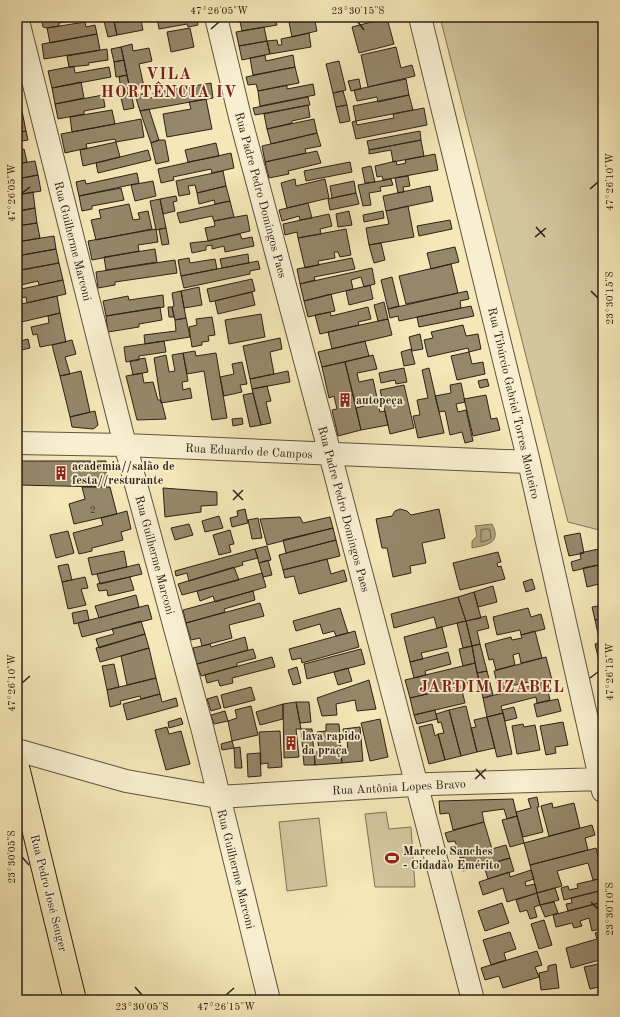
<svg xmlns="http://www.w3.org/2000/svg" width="620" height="1017" font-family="'Old Standard TT',serif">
<rect width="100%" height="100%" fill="#f5e7b7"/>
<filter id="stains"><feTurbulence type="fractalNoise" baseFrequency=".005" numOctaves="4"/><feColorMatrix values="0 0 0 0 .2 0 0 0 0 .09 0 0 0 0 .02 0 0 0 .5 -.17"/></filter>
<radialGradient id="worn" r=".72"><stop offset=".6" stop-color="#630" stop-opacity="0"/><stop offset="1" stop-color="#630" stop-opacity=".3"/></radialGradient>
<path fill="#d3c59c" stroke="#817259" d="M 440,17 L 603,17 L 603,531 L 568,522 Z
M 386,812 L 389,829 L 411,827 L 415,887 L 375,887 L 365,814 Z
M 319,818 L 327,886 L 287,891 L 279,822 Z"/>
<path fill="#b2a380" stroke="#7e6f56" d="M 492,524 C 502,543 487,545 472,548 L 472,541 L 477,536 L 475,526 Z"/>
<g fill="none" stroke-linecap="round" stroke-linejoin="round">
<path stroke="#70624b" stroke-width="1" d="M 488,529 L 490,530 L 491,538 L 488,540 L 481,542 L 481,530 Z"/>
</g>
<path fill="#96876a" stroke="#2f2016" d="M 41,17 L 80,17 L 80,20 L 59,23 L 59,26 L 47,28 L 43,27 Z
M 103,17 L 113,17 L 117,35 L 108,37 Z
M 113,17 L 128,17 L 129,22 L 141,20 L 143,30 L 117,35 Z
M 157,17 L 196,17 L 198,25 L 188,27 L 187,24 L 159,29 Z
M 239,17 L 275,17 L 277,25 L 242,31 Z
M 310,17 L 314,17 L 317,31 L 292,37 L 289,22 Z
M 387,18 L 394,44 L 359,53 L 352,27 Z
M 85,22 L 86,27 L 95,25 L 97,34 L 50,43 L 47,28 Z
M 264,27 L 267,41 L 239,46 L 236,32 Z
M 190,28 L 194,47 L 171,52 L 167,32 Z
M 309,33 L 311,47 L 270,54 L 267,41 L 277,40 L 278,45 L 282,45 L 281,39 Z
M 97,34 L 100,50 L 44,59 L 42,44 Z
M 267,41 L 270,54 L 242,60 L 239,46 Z
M 132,44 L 133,51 L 149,48 L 152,61 L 139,64 L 144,87 L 130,90 L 121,47 Z
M 121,47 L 124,60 L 114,62 L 111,49 Z
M 396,47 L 401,68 L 412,65 L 415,76 L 368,87 L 361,55 Z
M 107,49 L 108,60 L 88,63 L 89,65 L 69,67 L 67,56 Z
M 265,55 L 266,61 L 293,55 L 295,67 L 253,75 L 250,58 Z
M 124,60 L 127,75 L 116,77 L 114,62 Z
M 339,61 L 346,90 L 333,93 L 326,64 Z
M 69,67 L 74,67 L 75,73 L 109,67 L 111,77 L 52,88 L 48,71 Z
M 295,67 L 299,83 L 258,91 L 256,84 L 248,85 L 246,77 Z
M 127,75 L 131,92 L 122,94 L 119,77 Z
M 359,79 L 361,89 L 351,91 L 348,81 Z
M 406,79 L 409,95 L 378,102 L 377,97 L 357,101 L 354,90 Z
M 17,81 L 21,106 L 17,106 Z
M 81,82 L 84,98 L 55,104 L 52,88 Z
M 211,83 L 213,98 L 140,111 L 135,95 L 148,93 L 149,98 L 154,97 L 153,93 Z
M 313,84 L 315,95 L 260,106 L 258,91 L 287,85 L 287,89 Z
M 343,91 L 347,105 L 336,107 L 333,93 Z
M 131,92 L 134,108 L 124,110 L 120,94 Z
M 103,95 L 105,107 L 84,111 L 84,114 L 58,119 L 55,104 Z
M 409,95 L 413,110 L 356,121 L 353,106 Z
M 308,97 L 310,105 L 255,115 L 253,108 Z
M 206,99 L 212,129 L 167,137 L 163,114 L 191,109 L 189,102 Z
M 308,105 L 310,117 L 292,121 L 292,123 L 267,129 L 264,114 Z
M 347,105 L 350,121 L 340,123 L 336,107 Z
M 17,106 L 21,106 L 26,131 L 17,133 Z
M 424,108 L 427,125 L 356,139 L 352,122 L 356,121 L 357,125 L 394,118 L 393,114 Z
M 149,109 L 159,140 L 151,143 L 140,111 Z
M 112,110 L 115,124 L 72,132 L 70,117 Z
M 141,119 L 144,137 L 116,142 L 115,139 L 86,144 L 87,148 L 65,153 L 61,134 Z
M 314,119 L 317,133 L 271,144 L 267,129 Z
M 26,131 L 28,140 L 17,142 L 17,133 Z
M 420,131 L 421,140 L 369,150 L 367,141 Z
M 317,133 L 321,146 L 305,149 L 306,153 L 265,162 L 262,146 Z
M 159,140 L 165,140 L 169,161 L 156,164 L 151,143 Z
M 421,140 L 424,156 L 393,162 L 391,150 L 369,154 L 369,150 Z
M 116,142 L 120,157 L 83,166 L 80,150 Z
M 216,143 L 219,156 L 188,162 L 185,150 Z
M 24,149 L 27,162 L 17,164 L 17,151 Z
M 148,150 L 151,160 L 98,173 L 96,163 Z
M 317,151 L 321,163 L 288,171 L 289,174 L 269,178 L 265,162 Z
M 231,153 L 234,168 L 212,173 L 211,169 L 173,177 L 174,180 L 161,183 L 158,169 Z
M 435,154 L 438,170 L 383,180 L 382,176 L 377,177 L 375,166 L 396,161 L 397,165 L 406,163 L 405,160 Z
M 35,161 L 38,175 L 17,179 L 17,164 Z
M 350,162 L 352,172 L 306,181 L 304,171 Z
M 371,166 L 375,182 L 365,183 L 362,168 Z
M 223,171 L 226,186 L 197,193 L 195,185 L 188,186 L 190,194 L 179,196 L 176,181 Z
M 137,173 L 139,183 L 79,196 L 76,182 L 85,180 L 86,184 Z
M 38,175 L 41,191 L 17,195 L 17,179 Z
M 408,176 L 410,186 L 403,187 L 404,192 L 398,193 L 395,178 Z
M 295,179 L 296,186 L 325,179 L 329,198 L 287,208 L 281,183 Z
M 391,179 L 393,185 L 380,187 L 381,191 L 369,193 L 371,205 L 363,206 L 358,185 Z
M 153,181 L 156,196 L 135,201 L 131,185 Z
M 354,181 L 356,193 L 332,198 L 330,186 Z
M 226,186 L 230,201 L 215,204 L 214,200 L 199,204 L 197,193 Z
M 430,186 L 433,201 L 386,211 L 383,196 Z
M 121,188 L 124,200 L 92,206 L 92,209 L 82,211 L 79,196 Z
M 33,192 L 35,208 L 20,211 L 20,207 L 17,207 L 17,195 Z
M 356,193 L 359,204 L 330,210 L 328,199 Z
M 176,196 L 177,201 L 173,202 L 175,211 L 163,214 L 160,199 Z
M 160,199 L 166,228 L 156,230 L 150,201 Z
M 230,201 L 234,217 L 214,221 L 212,216 L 180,223 L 177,213 Z
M 308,203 L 312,218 L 300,220 L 299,216 L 282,221 L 279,210 Z
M 129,204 L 133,220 L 140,219 L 138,213 L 148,211 L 152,229 L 96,240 L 91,220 L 101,218 L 99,210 Z
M 408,206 L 414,237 L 369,245 L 366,228 L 389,224 L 386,211 Z
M 35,208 L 37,223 L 17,226 L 17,211 Z
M 349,211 L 352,225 L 338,227 L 336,214 Z
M 383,211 L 384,218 L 364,222 L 363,215 Z
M 329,214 L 332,226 L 320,229 L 321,234 L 298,238 L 297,232 L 285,235 L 283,224 Z
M 247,215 L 250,231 L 208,241 L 205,228 L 215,226 L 214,221 Z
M 450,220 L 452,229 L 419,236 L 417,226 Z
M 37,223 L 40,238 L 17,242 L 17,226 Z
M 166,228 L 169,244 L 162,245 L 159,229 Z
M 156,229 L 158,242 L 138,245 L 139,251 L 92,260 L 88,241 Z
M 346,229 L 351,255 L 340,257 L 338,252 L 334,252 L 335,258 L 318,261 L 319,265 L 305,268 L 298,238 Z
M 240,234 L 242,239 L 252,237 L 254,246 L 225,252 L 224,246 L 212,249 L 212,245 L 206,246 L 206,250 L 192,253 L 190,243 L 208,241 Z
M 54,236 L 56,249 L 17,256 L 17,242 Z
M 381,243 L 385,260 L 374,263 L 369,245 Z
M 455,247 L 459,262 L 431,269 L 427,253 Z
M 56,249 L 59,263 L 20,270 L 17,256 Z
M 155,249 L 157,262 L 106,270 L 104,257 Z
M 248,254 L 249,263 L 222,268 L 220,259 Z
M 189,258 L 190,263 L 215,259 L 217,269 L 181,276 L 178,260 Z
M 352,258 L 355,269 L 314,277 L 315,280 L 300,284 L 297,269 Z
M 175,260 L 177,273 L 115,282 L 115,285 L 98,288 L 96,272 Z
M 258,261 L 260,269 L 250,271 L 250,274 L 184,288 L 181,276 Z
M 59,263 L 63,280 L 39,285 L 38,281 L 17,286 L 17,271 Z
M 451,264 L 458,293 L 406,304 L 399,276 Z
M 372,268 L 375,284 L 364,287 L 361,277 L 351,280 L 353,289 L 304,301 L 300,284 Z
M 392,277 L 399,306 L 388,309 L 381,280 Z
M 252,279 L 255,291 L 210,302 L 207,289 Z
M 63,280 L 66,294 L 27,303 L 26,297 L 19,298 L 21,304 L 17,305 L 17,290 Z
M 370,285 L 373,299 L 349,305 L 346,291 Z
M 199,287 L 202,305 L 184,308 L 181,291 Z
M 181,291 L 186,318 L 175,320 L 172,307 L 174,306 L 172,293 Z
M 467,291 L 469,299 L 460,301 L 461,308 L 399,321 L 398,316 L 390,318 L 388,309 Z
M 252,292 L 255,305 L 218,314 L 215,301 Z
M 331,294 L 335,311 L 308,317 L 304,301 Z
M 163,295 L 164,307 L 106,316 L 103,301 L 128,296 L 129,300 Z
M 57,296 L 60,313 L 17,323 L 17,305 Z
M 384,302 L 388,319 L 378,321 L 374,305 Z
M 471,306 L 474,316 L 419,327 L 417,317 Z
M 160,307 L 162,320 L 139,324 L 139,327 L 108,332 L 106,316 Z
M 168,307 L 172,307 L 174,317 L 169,317 Z
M 368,307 L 371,319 L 358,322 L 359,325 L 320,334 L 315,315 L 330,312 L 331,316 Z
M 60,313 L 66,342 L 40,347 L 37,334 L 33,335 L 31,327 L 49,323 L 48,316 Z
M 261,314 L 265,337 L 229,344 L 225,320 Z
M 212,317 L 215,335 L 208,336 L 209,341 L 202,342 L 202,345 L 192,347 L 189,327 L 197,325 L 196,319 Z
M 186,318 L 190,337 L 145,344 L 144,335 L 176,331 L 175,320 Z
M 388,319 L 392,335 L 332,349 L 328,332 Z
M 463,325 L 466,336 L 478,334 L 481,349 L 469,352 L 468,348 L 428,357 L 424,340 L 433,338 L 431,332 Z
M 420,334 L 423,349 L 412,351 L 409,337 Z
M 280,338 L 282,349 L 270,352 L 274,374 L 250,379 L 243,346 Z
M 28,339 L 30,348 L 17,351 L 17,342 Z
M 72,340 L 76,354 L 65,357 L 70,374 L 60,376 L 52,345 Z
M 164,341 L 166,352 L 139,356 L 139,360 L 126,362 L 124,347 Z
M 365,341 L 369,356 L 322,367 L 318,352 Z
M 411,349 L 415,364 L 404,366 L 401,352 Z
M 195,351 L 196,356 L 216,353 L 227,418 L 212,420 L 204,371 L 187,374 L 183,353 Z
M 469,352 L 472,364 L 483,362 L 485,374 L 457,380 L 451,356 Z
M 183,353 L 188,381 L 182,382 L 183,390 L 190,388 L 192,398 L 161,403 L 154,358 L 166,355 L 169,372 L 175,371 L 172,355 Z
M 373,355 L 377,369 L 357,373 L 359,382 L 373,379 L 380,412 L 385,411 L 388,425 L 361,430 L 356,408 L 364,406 L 363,401 L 355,402 L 345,362 Z
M 145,358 L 148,372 L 133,375 L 130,361 Z
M 242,362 L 247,384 L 240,385 L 242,392 L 224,396 L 220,377 L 234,374 L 232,364 Z
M 345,362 L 361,430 L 338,436 L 332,410 L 337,409 L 334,396 L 329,398 L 322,367 Z
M 404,368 L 407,382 L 396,384 L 395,380 L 381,383 L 379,373 Z
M 429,368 L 444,433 L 418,438 L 413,416 L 420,415 L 417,400 L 428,398 L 422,370 Z
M 81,371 L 90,412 L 70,417 L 60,376 Z
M 288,371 L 290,382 L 252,389 L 250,379 Z
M 142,373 L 144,383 L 153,382 L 158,400 L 161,400 L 166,419 L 137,420 L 126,376 Z
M 487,379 L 489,386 L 480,388 L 478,381 Z
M 461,383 L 465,402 L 456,404 L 458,412 L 466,410 L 473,441 L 465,443 L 462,432 L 450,435 L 445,411 L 439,412 L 435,396 L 451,393 L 450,385 Z
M 404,385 L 414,428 L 390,434 L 380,390 Z
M 267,386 L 271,401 L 266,402 L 271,423 L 261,425 L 252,389 Z
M 253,393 L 261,425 L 250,427 L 243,395 Z
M 486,395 L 491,419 L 497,418 L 500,430 L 473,436 L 464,399 Z
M 95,411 L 98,425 L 96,427 L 93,429 L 72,427 L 70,417 Z
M 242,418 L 243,424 L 233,426 L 232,419 Z
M 17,461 L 106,461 L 106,487 L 17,485 Z
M 82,487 L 110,487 L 117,514 L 74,524 L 69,504 L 85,499 Z
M 163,488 L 217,492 L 217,505 L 201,506 L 201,512 L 165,517 Z
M 245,509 L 248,523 L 232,527 L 230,518 L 238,516 L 237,511 Z
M 400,509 L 407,511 L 411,515 L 439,509 L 445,538 L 422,543 L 426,563 L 410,566 L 411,573 L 393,577 L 387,548 L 382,548 L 376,519 L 392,516 L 395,511 Z
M 127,511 L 131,529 L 121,532 L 123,540 L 92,548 L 92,551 L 79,554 L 73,533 L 103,525 L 101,518 Z
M 219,516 L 223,528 L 205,532 L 202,521 Z
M 300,517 L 303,523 L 330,517 L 333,528 L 267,545 L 260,519 Z
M 258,518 L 262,538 L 252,539 L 248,520 Z
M 189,524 L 193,535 L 175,540 L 171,528 Z
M 333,528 L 336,540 L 286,553 L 283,540 Z
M 230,530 L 234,544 L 229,545 L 231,552 L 219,555 L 213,535 Z
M 68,531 L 74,553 L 56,558 L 50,535 Z
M 580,533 L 584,553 L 569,556 L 564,536 Z
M 336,540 L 340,556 L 283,570 L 279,555 Z
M 267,546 L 271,560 L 259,563 L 255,549 Z
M 603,548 L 603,564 L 573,571 L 571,562 L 581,559 L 580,553 Z
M 255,549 L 258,558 L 242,562 L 243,565 L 189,581 L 187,573 L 176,576 L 175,571 Z
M 124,551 L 127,567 L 92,575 L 88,558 Z
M 498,552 L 501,562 L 497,563 L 498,567 L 501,566 L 505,579 L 460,590 L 453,563 Z
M 327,559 L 331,574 L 344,570 L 347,581 L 299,594 L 294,576 L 285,578 L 283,570 Z
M 268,560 L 272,575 L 263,577 L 259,563 Z
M 68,564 L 72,580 L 62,582 L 58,566 Z
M 139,564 L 142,574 L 100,584 L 97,574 Z
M 603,564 L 603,583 L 587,587 L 583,568 Z
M 234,567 L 239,580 L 182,595 L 178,584 Z
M 262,573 L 266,587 L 215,602 L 213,596 L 200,601 L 197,591 Z
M 85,577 L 88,588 L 81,589 L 86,605 L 68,609 L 62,582 Z
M 130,577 L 134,590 L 108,596 L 107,590 L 99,591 L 97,584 Z
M 532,579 L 535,589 L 526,592 L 523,582 Z
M 493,586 L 497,602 L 478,607 L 474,592 Z
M 253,591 L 255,600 L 224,609 L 225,612 L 186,623 L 183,610 Z
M 474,592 L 481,618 L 466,621 L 458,597 Z
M 136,595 L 139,607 L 99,618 L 95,606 Z
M 458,597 L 466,621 L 437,628 L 434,617 L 394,628 L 391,614 Z
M 260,603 L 264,616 L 229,625 L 232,638 L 202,646 L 200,638 L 191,640 L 186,623 Z
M 148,605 L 152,619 L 82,637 L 78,623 Z
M 603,605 L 603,618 L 595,620 L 592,607 Z
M 340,608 L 348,633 L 336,636 L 334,631 L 323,634 L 320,624 L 296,631 L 293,621 Z
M 528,608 L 531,617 L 541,614 L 545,629 L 521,635 L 520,630 L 497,635 L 493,617 Z
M 87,610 L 89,620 L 74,624 L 72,613 Z
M 486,616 L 489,628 L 477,631 L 480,644 L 472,646 L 466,621 Z
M 603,618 L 603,642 L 600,643 L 595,620 Z
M 141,621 L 145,634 L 99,648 L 96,639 L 114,634 L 112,629 Z
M 466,621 L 472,646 L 463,648 L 457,623 Z
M 442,627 L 447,647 L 421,653 L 423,659 L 410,662 L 404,637 Z
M 355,631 L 359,647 L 302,663 L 301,658 L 292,660 L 289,649 Z
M 535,631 L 542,658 L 521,663 L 519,653 L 513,655 L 515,665 L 496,670 L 493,659 L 489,660 L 485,644 L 511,637 L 512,640 L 522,638 L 521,635 Z
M 145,634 L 149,648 L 100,662 L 96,648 Z
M 245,637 L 248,650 L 197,664 L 193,648 L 210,644 L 211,647 Z
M 603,642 L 603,670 L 601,670 L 595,644 Z
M 480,644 L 487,671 L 477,673 L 472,646 Z
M 472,646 L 475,663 L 463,666 L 459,649 Z
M 149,648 L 156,678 L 127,685 L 121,656 Z
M 253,649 L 256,658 L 237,663 L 237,666 L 201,676 L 197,664 Z
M 361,649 L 365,664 L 307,679 L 304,664 Z
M 448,652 L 451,664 L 425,671 L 426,675 L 414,678 L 410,662 Z
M 272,657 L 275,667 L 232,678 L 233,683 L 220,686 L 218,680 L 207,683 L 205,675 Z
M 546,657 L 552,680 L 534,685 L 533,681 L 511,686 L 512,690 L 500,694 L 494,671 Z
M 475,663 L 479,680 L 464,684 L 462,678 L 456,679 L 457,683 L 443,686 L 444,690 L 410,698 L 405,680 Z
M 114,664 L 119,687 L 107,690 L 102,666 Z
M 297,667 L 301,683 L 293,685 L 288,670 Z
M 348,668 L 352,681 L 338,685 L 334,672 Z
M 601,670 L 603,670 L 603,694 L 598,671 Z
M 487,671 L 493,695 L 483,698 L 477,673 Z
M 156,678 L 160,694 L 141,699 L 140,696 L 120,701 L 121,704 L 110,707 L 107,690 Z
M 369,680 L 376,709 L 357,711 L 355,700 L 336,704 L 337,715 L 322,716 L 317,698 Z
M 546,682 L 550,700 L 537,703 L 536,697 L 501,706 L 503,713 L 487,717 L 483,698 Z
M 461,686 L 465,703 L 414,715 L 410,698 Z
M 251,687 L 255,700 L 224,708 L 221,695 Z
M 160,694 L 162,702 L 176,698 L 178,706 L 127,720 L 123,704 Z
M 217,696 L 221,708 L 211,711 L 207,699 Z
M 603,697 L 603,715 L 602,715 L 598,698 Z
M 558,699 L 561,711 L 537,717 L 534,704 Z
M 296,702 L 301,729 L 296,729 L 299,757 L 284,758 L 283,704 Z
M 296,702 L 309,702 L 311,722 L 300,723 Z
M 283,704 L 283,719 L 260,725 L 256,712 Z
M 251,706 L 258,735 L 232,741 L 228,721 L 237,718 L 235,710 Z
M 466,706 L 477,752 L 461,756 L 449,710 Z
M 514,707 L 517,718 L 505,721 L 502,710 Z
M 435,710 L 437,719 L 417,724 L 414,715 Z
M 449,710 L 461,756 L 445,760 L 438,734 L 444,733 L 441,722 L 438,723 L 436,714 Z
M 225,711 L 228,721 L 214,724 L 211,715 Z
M 503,713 L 512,754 L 497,757 L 487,717 Z
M 487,717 L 495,748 L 477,752 L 471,728 L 476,727 L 474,720 Z
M 181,718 L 183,724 L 169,728 L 168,722 Z
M 380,719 L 388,757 L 370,761 L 361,723 Z
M 563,722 L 568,745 L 555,747 L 556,753 L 546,755 L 540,726 Z
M 326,724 L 339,724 L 342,763 L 315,765 L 314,752 L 319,752 L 317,732 L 326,731 Z
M 432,724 L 435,736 L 438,734 L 445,760 L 429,764 L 419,727 Z
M 523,724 L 524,727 L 535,725 L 540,750 L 517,754 L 512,726 Z
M 167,727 L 169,734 L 181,731 L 190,764 L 166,770 L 155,730 Z
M 360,727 L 363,761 L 342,763 L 341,755 L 348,754 L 347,738 L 344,738 L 343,729 Z
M 301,729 L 312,729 L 315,765 L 304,765 Z
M 280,731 L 282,767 L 268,768 L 268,763 L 261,764 L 259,732 Z
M 232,741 L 234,748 L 222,750 L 221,744 Z
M 240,747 L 242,768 L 235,768 L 234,748 Z
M 260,753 L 261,776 L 248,777 L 247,754 Z
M 537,797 L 539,807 L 537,807 L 543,832 L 523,837 L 516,812 L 531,808 L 528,799 Z
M 513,799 L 517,816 L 507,819 L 504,809 L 482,812 L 484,822 L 453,830 L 449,813 L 440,814 L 439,801 Z
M 552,803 L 553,808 L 574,803 L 580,828 L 549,836 L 541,806 Z
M 517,816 L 524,843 L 510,847 L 502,820 Z
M 484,822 L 492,849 L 460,858 L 455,841 L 448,842 L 445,833 Z
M 592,825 L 595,835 L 585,838 L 588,850 L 530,865 L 524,843 Z
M 506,845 L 510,858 L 463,871 L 460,858 Z
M 596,848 L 603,878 L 593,880 L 588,863 L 557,871 L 562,886 L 537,893 L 530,865 Z
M 510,858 L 514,871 L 488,879 L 484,866 Z
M 531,870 L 534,879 L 525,882 L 526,886 L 535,884 L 537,893 L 507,902 L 503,888 L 483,895 L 479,882 L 509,872 L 510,877 Z
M 603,878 L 603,890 L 564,900 L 561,888 L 568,886 L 569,890 L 578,888 L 577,884 Z
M 555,888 L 559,900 L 540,905 L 537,893 Z
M 603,890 L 603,902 L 568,911 L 566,904 L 572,903 L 571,898 Z
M 537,893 L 540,905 L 534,907 L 537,917 L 530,919 L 527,910 L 520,912 L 516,900 Z
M 554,902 L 558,913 L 545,917 L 540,905 Z
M 502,903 L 509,923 L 485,931 L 478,911 Z
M 599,903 L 603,918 L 603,928 L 592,931 L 589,918 L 580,921 L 582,926 L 574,928 L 572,923 L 556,927 L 553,915 Z
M 544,920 L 552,945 L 539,949 L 531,924 Z
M 603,931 L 603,959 L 571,968 L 566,948 L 597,939 L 595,933 Z
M 510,932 L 516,949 L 504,953 L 506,960 L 491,965 L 483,940 Z
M 537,951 L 542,965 L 535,967 L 539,977 L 503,988 L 499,976 L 485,980 L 481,968 Z
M 603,963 L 603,986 L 590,989 L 584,967 Z
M 556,964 L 559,988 L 541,990 L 539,973 L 548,971 L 548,966 Z"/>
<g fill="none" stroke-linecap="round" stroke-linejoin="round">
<defs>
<path id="minor" d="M 17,17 L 122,433 L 203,731 L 269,1000
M 216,17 L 240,117 L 330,454 L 473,1000
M 420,17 L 529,462 L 603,791
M 17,443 L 125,445 L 529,462
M 17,750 L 126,781 L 218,797 L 430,784 L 603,779"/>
<path id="major" d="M 17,763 L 75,1000"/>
</defs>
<use href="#minor" stroke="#60523e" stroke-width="24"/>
<use href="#major" stroke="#2f2016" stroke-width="24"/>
<use href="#minor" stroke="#f8efd0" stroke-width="22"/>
<use href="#major" stroke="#f5e7b7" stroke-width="22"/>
</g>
<path fill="none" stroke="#2f2016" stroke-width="1.5" d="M 358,22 L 364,30M 211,29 L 219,22M 590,189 L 598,182M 22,193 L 30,187M 536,227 L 545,237M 535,237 L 546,228M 591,291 L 598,298M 233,490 L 243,500M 233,500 L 243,490M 590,678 L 598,672M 22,683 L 30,676M 476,769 L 485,779M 475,779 L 486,769M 22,857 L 29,865M 591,902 L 598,909M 135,987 L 142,995M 226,995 L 234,988"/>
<defs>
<symbol id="building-bare" viewBox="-9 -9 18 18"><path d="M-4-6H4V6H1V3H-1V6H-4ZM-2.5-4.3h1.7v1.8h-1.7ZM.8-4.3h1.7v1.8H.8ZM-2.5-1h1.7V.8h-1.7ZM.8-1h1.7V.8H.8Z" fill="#8f2418" stroke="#f8efd0" stroke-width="2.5" paint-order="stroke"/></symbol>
<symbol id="stadium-bare" viewBox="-9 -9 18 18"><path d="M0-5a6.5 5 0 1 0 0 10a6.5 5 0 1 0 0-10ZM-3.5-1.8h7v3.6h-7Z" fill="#8f2418" stroke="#f8efd0" stroke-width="2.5" paint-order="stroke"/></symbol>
</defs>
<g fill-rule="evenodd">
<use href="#building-bare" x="335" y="390" width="20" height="20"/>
<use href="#building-bare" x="51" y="463" width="20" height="20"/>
<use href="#building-bare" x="281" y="733" width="20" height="20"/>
<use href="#stadium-bare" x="382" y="848" width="20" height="20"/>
</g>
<g text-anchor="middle" stroke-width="3.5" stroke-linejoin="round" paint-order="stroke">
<g font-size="10" fill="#493a2b">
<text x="93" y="513">2</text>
</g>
<g font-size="12" fill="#2f2016" stroke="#f8efd0">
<text transform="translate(261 195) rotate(75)" y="4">Rua Padre Pedro Domingos Paes</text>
<text transform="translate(73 241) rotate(76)" y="4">Rua Guilherme Marconi</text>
<text transform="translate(514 403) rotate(77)" y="4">Rua Tibúrcio Gabriel Torres Monteiro</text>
<text transform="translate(249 451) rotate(3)" y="4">Rua Eduardo de Campos</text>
<text transform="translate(344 509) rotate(75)" y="4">Rua Padre Pedro Domingos Paes</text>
<text transform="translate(155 555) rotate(75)" y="4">Rua Guilherme Marconi</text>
<text transform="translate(399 787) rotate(-3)" y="4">Rua Antônia Lopes Bravo</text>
<text transform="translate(236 869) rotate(76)" y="4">Rua Guilherme Marconi</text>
<text transform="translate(49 893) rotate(76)" y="4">Rua Pedro José Senger</text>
</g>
<g font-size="12" font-weight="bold" fill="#2f2016" stroke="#f8efd0" text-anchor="start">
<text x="356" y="404">autopeça</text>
<text x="72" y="470">academia//salão de<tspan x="72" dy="14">festa//resturante</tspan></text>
<text x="302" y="740">lava rapido<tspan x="302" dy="14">da praça</tspan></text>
<text x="403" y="855">Marcelo Sanches<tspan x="403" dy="14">- Cidadão Emérito</tspan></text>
</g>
<g font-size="16" font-weight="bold" letter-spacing="1" fill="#7a1f14" stroke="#f8efd0">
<text x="169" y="79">VILA<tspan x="169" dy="18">HORTÊNCIA IV</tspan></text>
<text x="492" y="692">JARDIM IZABEL</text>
</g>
</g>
<rect width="620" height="1017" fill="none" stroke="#f5e7b7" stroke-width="44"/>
<rect x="22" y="22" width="576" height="973" fill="none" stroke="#2f2016" stroke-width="1.5"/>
<g font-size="10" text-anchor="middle" fill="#2f2016">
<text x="219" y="14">47°26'05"W</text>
<text x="358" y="14">23°30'15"S</text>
<text transform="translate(609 182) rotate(-90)" y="4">47°26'10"W</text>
<text transform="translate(11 193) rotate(-90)" y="4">47°26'05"W</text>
<text transform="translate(609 298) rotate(-90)" y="4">23°30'15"S</text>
<text transform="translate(609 672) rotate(-90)" y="4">47°26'15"W</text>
<text transform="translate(11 683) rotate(-90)" y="4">47°26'10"W</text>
<text transform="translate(11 857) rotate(-90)" y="4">23°30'05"S</text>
<text transform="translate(609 909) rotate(-90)" y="4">23°30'10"S</text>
<text x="142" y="1010">23°30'05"S</text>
<text x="226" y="1010">47°26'15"W</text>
</g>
<rect width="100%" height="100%" filter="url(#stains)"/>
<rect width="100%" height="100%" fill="url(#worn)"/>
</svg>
